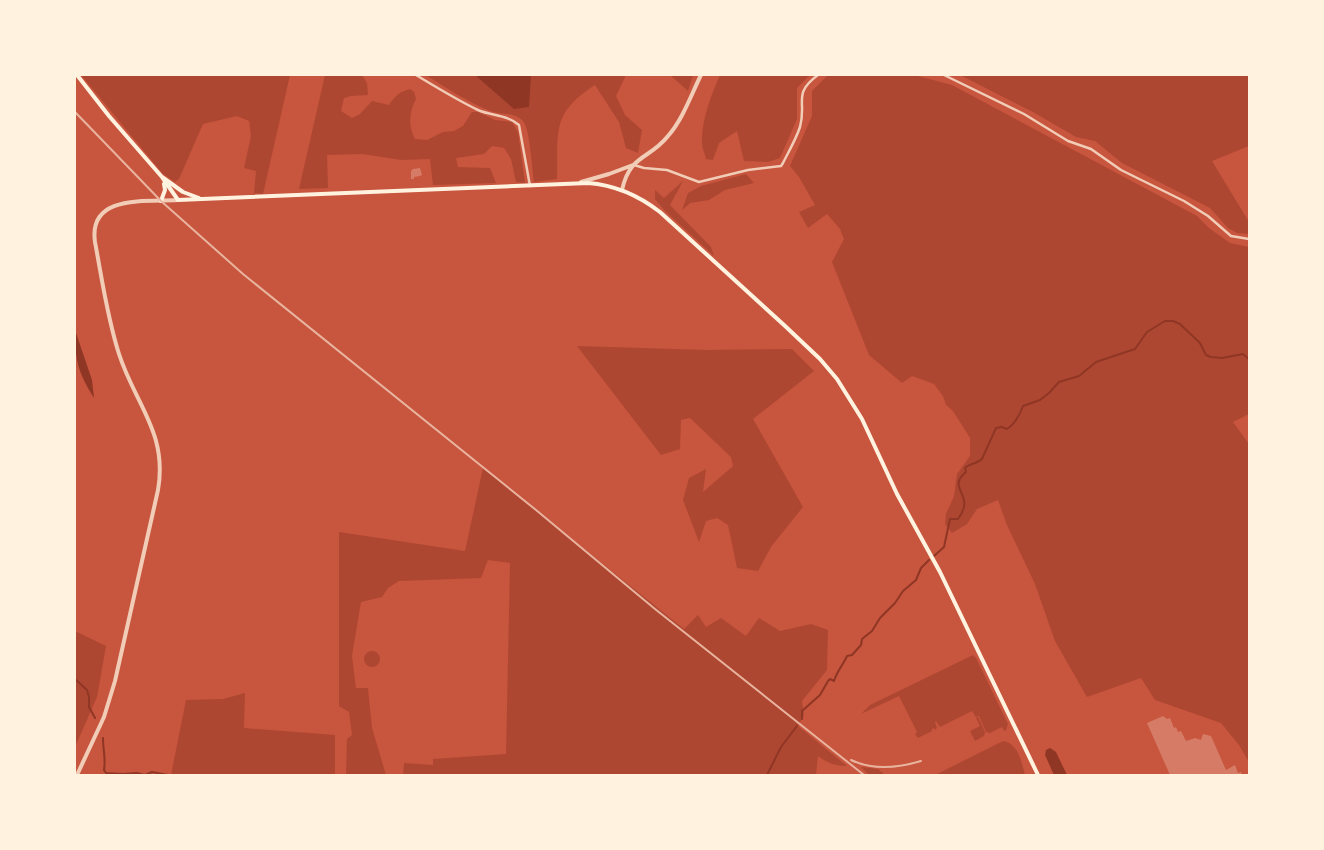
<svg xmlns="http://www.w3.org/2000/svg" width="1324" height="850" font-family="Overpass,sans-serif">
<rect width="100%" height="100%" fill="#c8553d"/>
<path fill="#ae4732" d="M 81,75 L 290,75 L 263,194 L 254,193 L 256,171 L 244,168 L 251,136 L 249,121 L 237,116 L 203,124 L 179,179 L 175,182 L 163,174 Z
M 325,75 L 362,75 L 367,83 L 368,95 L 351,96 L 344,98 L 341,111 L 352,118 L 360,114 L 372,101 L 389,105 C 395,96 399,92 410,89 L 414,92 L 416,99 C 409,112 408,126 415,139 L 427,140 L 443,132 L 454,131 L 463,126 L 472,112 L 478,112 L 495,120 L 512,122 L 518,132 L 525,183 L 516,182 L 511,159 L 504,148 L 492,146 L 484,154 L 456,158 L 458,167 L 490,168 L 496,183 L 433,185 L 430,159 L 401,160 L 362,154 L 327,155 L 328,188 L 299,189 Z
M 425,75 L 626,75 L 616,96 L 625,115 L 642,130 L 638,153 L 626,148 L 619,122 L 595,85 C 551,113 558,132 557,179 L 534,182 C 532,169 530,129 523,121 C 515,112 500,115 490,111 C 467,102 446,87 425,75 Z
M 670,75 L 693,75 L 688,91 Z
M 720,75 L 810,75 L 797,88 L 797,119 L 780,158 L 768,162 L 744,161 L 737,131 L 719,143 L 713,160 L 706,159 C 705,154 702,148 702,143 C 701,122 711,95 720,75 Z
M 828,75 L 914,75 L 952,85 L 1197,216 L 1209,228 L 1230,243 L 1249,247 L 1249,414 L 1233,422 L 1249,444 L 1249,762 L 1239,745 L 1221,723 L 1155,700 L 1141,678 L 1087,697 L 1055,641 L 1035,584 L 1007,525 L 998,500 L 977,509 L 967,524 L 952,533 L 945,524 L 946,514 L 954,496 L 957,474 L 970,456 L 970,438 L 953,411 L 946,405 L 943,396 L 934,384 L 912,376 L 902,383 L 869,355 L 832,262 L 844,239 L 840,229 L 827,214 L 808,228 L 799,212 L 815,205 L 799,177 L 790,166 L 812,116 L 812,91 Z
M 960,75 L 1249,75 L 1249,146 L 1212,161 L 1249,222 L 1249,234 L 1237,233 L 1228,228 L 1210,208 L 1122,163 L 1095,141 L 1076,137 L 1033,112 Z
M 746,174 L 754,183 L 725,190 L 709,200 L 690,203 L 682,210 L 688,193 L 701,186 Z
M 683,181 L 670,205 L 711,247 L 714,256 L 665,211 L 655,199 L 655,190 L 664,198 Z
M 577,346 L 707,350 L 792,349 L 814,371 L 753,419 L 803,507 L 771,547 L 758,571 L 737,568 L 728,525 L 717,518 L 706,521 L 699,542 L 683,500 L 689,478 L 706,469 L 703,492 L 733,466 L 731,457 L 690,418 L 681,420 L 680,449 L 661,455 Z
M 483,468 L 684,629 L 698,615 L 706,627 L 721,618 L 746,636 L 759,618 L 780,631 L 811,624 L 828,630 L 827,670 L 802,701 L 804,715 L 798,726 L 847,766 C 835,766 827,763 818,756 L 816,775 L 403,775 L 404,763 L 433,765 L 433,759 L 506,754 L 510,563 L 488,560 L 481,578 L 399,581 L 388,588 L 382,597 L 361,602 L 352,656 L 356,688 L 368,688 L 372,728 L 386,775 L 346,775 L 347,739 L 352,735 L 349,712 L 339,706 L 339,532 L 465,551 Z
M 75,631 L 106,646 L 97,697 L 75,747 Z
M364 659a8 8 0 1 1 16 0a8 8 0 1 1-16 0Z
M 973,655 L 976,658 L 1008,724 L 1006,730 L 1004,731 L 1002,727 L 990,733 L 986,732 L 979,716 L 976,717 L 972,711 L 940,727 L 936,721 L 935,722 L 937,728 L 935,730 L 934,728 L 932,729 L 932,731 L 918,738 L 915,734 L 917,732 L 899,696 L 861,714 L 870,705 Z
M 245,693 L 244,728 L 335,735 L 335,775 L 171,775 L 186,700 L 223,699 Z
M 978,717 L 985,732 L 984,736 L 975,741 L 970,731 L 980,726 L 976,718 Z
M 1003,741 C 1019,744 1021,761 1025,775 L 935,775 Z
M 861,767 L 878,769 L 885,775 L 869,775 Z"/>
<path fill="#8f3625" d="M 475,75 L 531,75 L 529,107 L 514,109 Z
M 75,330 L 92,380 L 94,398 C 78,372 75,361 75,330 Z
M 1050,748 L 1056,752 L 1067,775 L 1054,775 L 1045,755 L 1046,750 Z"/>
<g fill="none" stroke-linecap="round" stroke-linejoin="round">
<path stroke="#8f3625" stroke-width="2" d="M 934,556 L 944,547 L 950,519 L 958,519 C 977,494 945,489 966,472 L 965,468 C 970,463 977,464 982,459 L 996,428 L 1002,427 L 1007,429 C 1015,424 1020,414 1023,406 L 1040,400 L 1049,393 L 1059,382 L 1079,376 L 1096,362 L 1135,349 L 1147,332 L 1165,321 L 1173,321 L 1180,324 L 1200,343 L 1206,355 L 1211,357 L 1222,358 L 1243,354 L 1249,359
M 75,679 L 87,690 L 89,697 L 89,707 L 95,718
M 802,719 L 802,711 L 820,695 L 828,681 L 830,679 L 834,681 C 837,671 843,665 847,656 L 852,655 L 861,645 L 862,639 L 872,631 L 880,618 L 895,603 L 903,591 L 916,580 L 921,568 L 929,560
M 103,738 C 103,750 106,759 104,770 L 106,773 L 123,774 L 137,773 L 145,775 L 152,772 L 168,775
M 767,775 L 781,747 L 797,726"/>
</g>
<path fill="#d67c66" d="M 420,168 L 422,175 L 420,176 L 414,177 L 414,179 L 411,179 L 411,171 L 413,169 Z
M 1163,716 L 1167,719 L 1170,718 L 1174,728 L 1176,727 L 1178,732 L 1181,731 L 1186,741 L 1195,738 L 1201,740 L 1203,734 L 1211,736 L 1226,770 L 1235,765 L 1238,773 L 1241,772 L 1242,775 L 1170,775 L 1147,723 Z"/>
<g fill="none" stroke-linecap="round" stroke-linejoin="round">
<path stroke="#f1ccb7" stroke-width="2.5" d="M 416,75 C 436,87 457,100 478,110 C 492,116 508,115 519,125 L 530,186
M 944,75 L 1024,114 L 1068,141 L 1091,149 L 1121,170 L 1184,201 L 1208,216 L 1231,236 L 1249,239
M 634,165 L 644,168 L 667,170 L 699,182 L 748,170 L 781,166 L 783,163 C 789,151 796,139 800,127 C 807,102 792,94 818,75"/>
<path stroke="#f1ccb7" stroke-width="4" d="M 581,182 L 609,174 L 633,165
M 622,190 C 630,154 649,160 668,136 C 683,119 691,95 701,75
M 77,775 L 104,717 L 115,681 L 158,490 C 168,433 135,404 119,354 C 107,317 102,279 95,242 C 88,194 146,202 178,200"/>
<path stroke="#fff3e0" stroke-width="4" d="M 77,75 L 109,116 L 162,177 L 178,200 L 588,183 C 615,185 638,195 660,212 L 784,325 L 820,359 L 837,379 L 862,419 L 897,494 L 940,572 L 1038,775
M 162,177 L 183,192 L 199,198
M 161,201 L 165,190 L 164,184"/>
<path stroke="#e9b49f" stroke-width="2" d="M 75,112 L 161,201 L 243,274 L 536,510 L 655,609 L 864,775
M 851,760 C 874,771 898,768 921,761"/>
</g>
<rect width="1324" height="850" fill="none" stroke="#fff3e0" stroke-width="152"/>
</svg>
